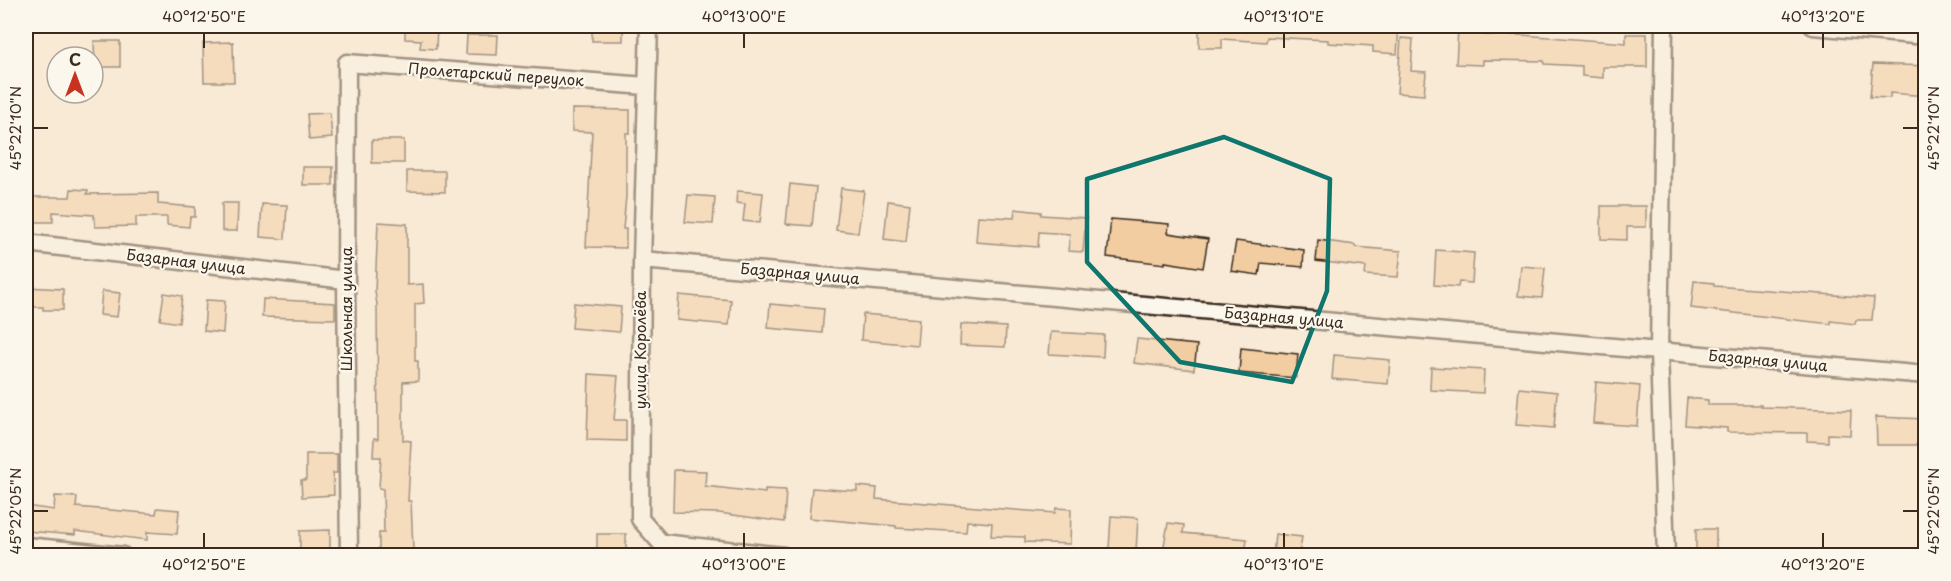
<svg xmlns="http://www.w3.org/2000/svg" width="1951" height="581" font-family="'Playpen Sans',sans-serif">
<rect width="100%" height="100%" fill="#f8ead6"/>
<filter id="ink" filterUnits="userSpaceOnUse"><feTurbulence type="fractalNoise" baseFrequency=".0167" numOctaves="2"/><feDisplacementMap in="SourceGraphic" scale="12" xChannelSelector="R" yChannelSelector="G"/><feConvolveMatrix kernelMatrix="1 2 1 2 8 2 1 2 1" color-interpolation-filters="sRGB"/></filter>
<g filter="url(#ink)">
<path fill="#f1cda1" stroke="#3b2a1e" stroke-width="1.5" d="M 405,26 L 437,26 L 436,49 L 420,48 L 421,40 L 405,39 Z
M 592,26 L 623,26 L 623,41 L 592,41 Z
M 1199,26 L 1399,26 L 1397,54 L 1373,52 L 1373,46 L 1328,43 L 1328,40 L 1267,37 L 1266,42 L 1222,39 L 1222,48 L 1199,48 Z
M 1458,29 L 1485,30 L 1485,35 L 1522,35 L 1626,43 L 1626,34 L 1647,34 L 1647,67 L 1603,67 L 1603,78 L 1582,76 L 1582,66 L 1544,64 L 1544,61 L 1483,60 L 1483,65 L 1456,64 Z
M 467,35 L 498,35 L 497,55 L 466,54 Z
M 1401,38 L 1413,39 L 1411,71 L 1426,72 L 1424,95 L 1397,93 Z
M 94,41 L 120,41 L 120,67 L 95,67 Z
M 233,42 L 234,82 L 204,82 L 203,43 Z
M 1873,64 L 1926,66 L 1926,96 L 1890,93 L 1890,98 L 1870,97 Z
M 572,109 L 630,110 L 630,133 L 626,133 L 626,196 L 623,229 L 626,229 L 626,248 L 586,247 L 592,132 L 572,131 Z
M 330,113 L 332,138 L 309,140 L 307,114 Z
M 372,140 L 404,140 L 404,163 L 372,163 Z
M 303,167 L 333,167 L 333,185 L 303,185 Z
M 407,171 L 445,171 L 445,192 L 407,191 Z
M 790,184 L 816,187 L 812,226 L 786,224 Z
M 841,188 L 864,191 L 858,233 L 836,230 Z
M 71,189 L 88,190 L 87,194 L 158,193 L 158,204 L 195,207 L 195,217 L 190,217 L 189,227 L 167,225 L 167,217 L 136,217 L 136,226 L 95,227 L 94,215 L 53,212 L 53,222 L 32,222 L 33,197 L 70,197 Z
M 737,191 L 763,193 L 760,223 L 743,221 L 745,204 L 736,203 Z
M 688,195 L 715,197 L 713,224 L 685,222 Z
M 888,201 L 910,204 L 906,242 L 884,239 Z
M 222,203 L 238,203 L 237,231 L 222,231 Z
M 262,204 L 287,205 L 285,239 L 260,237 Z
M 1601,206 L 1646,206 L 1646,227 L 1627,227 L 1627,240 L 1601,239 Z
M 1015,209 L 1041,212 L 1041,215 L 1086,218 L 1083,252 L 1068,251 L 1070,234 L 1039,232 L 1038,247 L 976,242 L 978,216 L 1014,218 Z
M 1111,219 L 1169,224 L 1168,233 L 1208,239 L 1203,268 L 1165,262 L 1165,264 L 1107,257 Z
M 378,222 L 407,224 L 407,285 L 423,284 L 424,303 L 415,304 L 415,361 L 418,361 L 418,381 L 403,382 L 403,440 L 411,441 L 408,501 L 411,501 L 413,550 L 409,550 L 409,555 L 380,555 L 379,550 L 379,533 L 384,533 L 383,489 L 379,488 L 381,457 L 373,457 L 374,438 L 378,439 L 377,305 L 375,291 Z
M 1318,240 L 1355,245 L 1355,247 L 1401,251 L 1398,277 L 1365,275 L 1366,267 L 1316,261 Z
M 1236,241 L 1304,250 L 1303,267 L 1261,263 L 1259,275 L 1231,271 Z
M 1436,250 L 1474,253 L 1472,283 L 1459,282 L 1458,287 L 1434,285 Z
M 1521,266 L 1545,268 L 1542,298 L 1518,296 Z
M 1694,281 L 1714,283 L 1714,286 L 1874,298 L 1872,320 L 1856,320 L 1855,324 L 1831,321 L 1831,324 L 1691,308 Z
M 26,287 L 63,289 L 63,310 L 43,310 L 43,307 L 26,307 Z
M 102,291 L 120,293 L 117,317 L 100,315 Z
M 164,293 L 182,296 L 179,323 L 160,320 Z
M 679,295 L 731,300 L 729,325 L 677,320 Z
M 263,299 L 335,303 L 335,319 L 262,317 Z
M 206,300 L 225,301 L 223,333 L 204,331 Z
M 574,303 L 621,307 L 619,332 L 572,328 Z
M 770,304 L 824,309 L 822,333 L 768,328 Z
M 863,314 L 919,319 L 917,345 L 861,340 Z
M 961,324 L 1006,327 L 1005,347 L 960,345 Z
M 1051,332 L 1104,335 L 1103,357 L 1049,354 Z
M 1137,339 L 1197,345 L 1194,370 L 1134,363 Z
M 1241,348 L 1298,354 L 1296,378 L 1239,373 Z
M 1334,355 L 1390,360 L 1388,384 L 1332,379 Z
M 1431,367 L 1484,370 L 1483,393 L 1430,390 Z
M 589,374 L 618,376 L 614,420 L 626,420 L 626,441 L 587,440 Z
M 1596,382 L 1640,386 L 1637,426 L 1593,423 Z
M 1519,388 L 1557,392 L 1554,428 L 1516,425 Z
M 1687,398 L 1708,400 L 1708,405 L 1761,405 L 1761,407 L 1851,410 L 1850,435 L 1828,434 L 1828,442 L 1807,441 L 1807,433 L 1727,432 L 1727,428 L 1685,425 Z
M 1876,417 L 1926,419 L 1926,445 L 1877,445 Z
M 306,454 L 337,454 L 337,473 L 333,473 L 334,495 L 302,497 L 301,480 L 306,480 Z
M 674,470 L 706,471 L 705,486 L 765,493 L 765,489 L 786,490 L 784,522 L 719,513 L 673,512 Z
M 857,486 L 877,488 L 876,499 L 1055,513 L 1056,508 L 1071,509 L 1070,544 L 1025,542 L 1025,537 L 991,536 L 992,523 L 967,521 L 966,532 L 896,528 L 896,526 L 809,518 L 812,488 L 857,491 Z
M 55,496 L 77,497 L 76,507 L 156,514 L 157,508 L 179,510 L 177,534 L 147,532 L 147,540 L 75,531 L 75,535 L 26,531 L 26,506 L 54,510 Z
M 1111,516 L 1138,518 L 1136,551 L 1109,549 Z
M 1168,523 L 1184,525 L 1183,533 L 1247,539 L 1245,555 L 1190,555 L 1163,551 Z
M 1696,529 L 1716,529 L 1716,555 L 1696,555 Z
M 330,530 L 330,550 L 300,551 L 300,531 Z
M 597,534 L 626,534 L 626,555 L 597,555 Z
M 1275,534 L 1302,537 L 1299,555 L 1273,555 Z"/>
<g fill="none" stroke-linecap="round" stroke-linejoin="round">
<defs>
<path id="minor" d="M 649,26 L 642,260 L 640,519 L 661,543 L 784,556
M 1664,26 L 1659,352 L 1666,556
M 1813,26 L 1926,36
M 26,243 L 346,280
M 642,260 L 1926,375
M 26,546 L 123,556
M 349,556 L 346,280 L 347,63 L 646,86"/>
</defs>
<use href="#minor" stroke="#3b2a1e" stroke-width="21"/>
<use href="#minor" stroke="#fbf7ec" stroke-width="16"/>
</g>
</g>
<path d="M0 0H1951V581H0ZM 1224,137 L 1330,179 L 1327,291 L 1292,382 L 1180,362 L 1087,262 L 1087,179 Z" fill="#f8ead6" fill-opacity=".55" fill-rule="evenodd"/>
<path fill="none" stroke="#0f766e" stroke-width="4.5" stroke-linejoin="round" d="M 1224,137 L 1330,179 L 1327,291 L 1292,382 L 1180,362 L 1087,262 L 1087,179 Z"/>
<path fill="none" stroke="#3b2a1e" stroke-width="2" d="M 204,33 L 204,48M 744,33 L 744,48M 1284,33 L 1284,48M 1823,33 L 1823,48M 33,128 L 48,128M 1903,128 L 1918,128M 33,511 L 48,511M 1903,511 L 1918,511M 204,533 L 204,548M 744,533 L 744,548M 1284,533 L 1284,548M 1823,533 L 1823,548"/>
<g text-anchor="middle" stroke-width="4.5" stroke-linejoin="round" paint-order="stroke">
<g font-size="15" fill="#3b2a1e" stroke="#fbf7ec">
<text transform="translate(496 75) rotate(4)" y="5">Пролетарский переулок</text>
<text transform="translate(186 262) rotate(7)" y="5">Базарная улица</text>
<text transform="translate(800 274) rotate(5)" y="5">Базарная улица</text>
<text transform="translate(347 309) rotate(-90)" y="5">Школьная улица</text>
<text transform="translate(1284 318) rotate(5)" y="5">Базарная улица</text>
<text transform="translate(641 350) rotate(-90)" y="5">улица Королёва</text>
<text transform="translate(1768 361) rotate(5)" y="5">Базарная улица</text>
</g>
</g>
<rect width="1951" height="581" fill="none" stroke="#fbf7ec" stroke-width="66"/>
<g transform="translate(75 75)"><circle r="28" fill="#fbf7ec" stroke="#aea59a" stroke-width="1.5"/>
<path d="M0-4.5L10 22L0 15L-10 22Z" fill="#c8321e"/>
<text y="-9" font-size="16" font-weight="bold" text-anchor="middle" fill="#3b2a1e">С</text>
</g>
<rect x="33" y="33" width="1885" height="515" fill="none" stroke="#3b2a1e" stroke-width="2"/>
<g font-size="15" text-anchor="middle" fill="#3b2a1e">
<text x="204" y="22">40°12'50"E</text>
<text x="744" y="22">40°13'00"E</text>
<text x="1284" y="22">40°13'10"E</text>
<text x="1823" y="22">40°13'20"E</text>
<text transform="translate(16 128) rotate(-90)" y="5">45°22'10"N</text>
<text transform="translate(1934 128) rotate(-90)" y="5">45°22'10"N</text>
<text transform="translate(16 511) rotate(-90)" y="5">45°22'05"N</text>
<text transform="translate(1934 511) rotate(-90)" y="5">45°22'05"N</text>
<text x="204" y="570">40°12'50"E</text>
<text x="744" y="570">40°13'00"E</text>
<text x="1284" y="570">40°13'10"E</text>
<text x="1823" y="570">40°13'20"E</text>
</g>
</svg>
